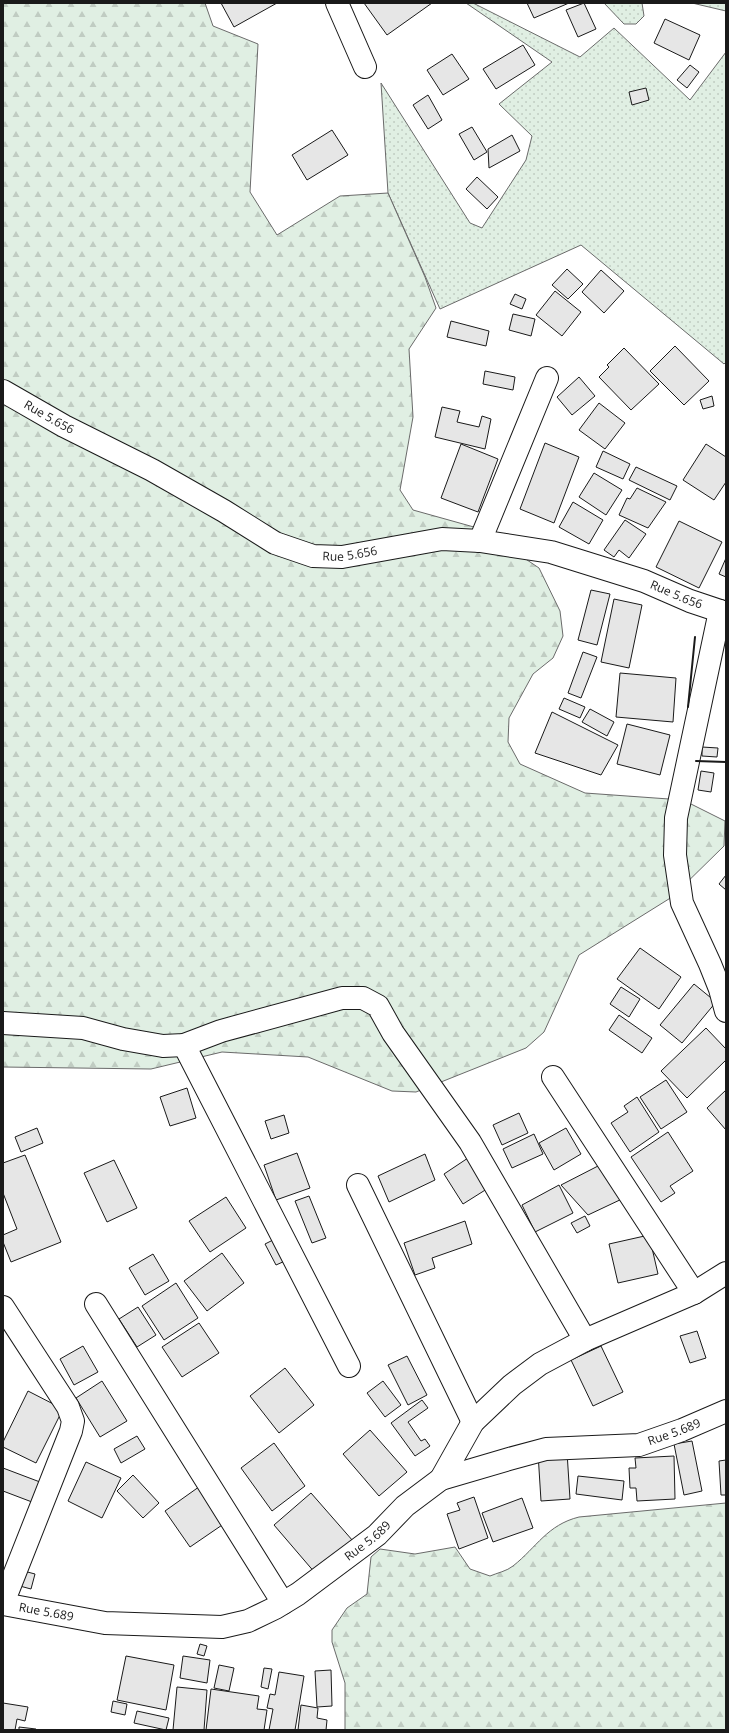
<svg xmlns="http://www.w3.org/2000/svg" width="729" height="1733" font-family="'Open Sans',sans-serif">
<defs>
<pattern id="grass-dots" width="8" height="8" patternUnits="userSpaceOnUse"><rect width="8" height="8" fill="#e0efe3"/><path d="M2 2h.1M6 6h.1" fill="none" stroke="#c0ccc2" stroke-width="1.8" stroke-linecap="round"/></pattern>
<pattern id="forest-firs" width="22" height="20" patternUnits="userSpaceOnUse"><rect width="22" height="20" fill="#e0efe3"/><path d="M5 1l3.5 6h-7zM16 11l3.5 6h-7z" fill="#c0ccc2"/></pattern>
</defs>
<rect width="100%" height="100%" fill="#fff"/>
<path fill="url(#grass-dots)" stroke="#6a6a6a" d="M 466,3 L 473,3 L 580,57 L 614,28 L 690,100 L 726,52 L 726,362 L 724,364 L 581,245 L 440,309 L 388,193 L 381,83 L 470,223 L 482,228 L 526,160 L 532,136 L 499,104 L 552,62 Z
M 604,3 L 642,3 L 644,16 L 636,24 L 624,24 Z
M 692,3 L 726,3 L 726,11 Z"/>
<path fill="url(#forest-firs)" stroke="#6a6a6a" d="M 3,3 L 205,3 L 213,26 L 258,44 L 250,192 L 277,235 L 340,196 L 388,193 L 425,277 L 436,308 L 409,349 L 413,417 L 400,490 L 413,510 L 481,529 L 539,568 L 560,611 L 563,636 L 553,658 L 533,674 L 509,718 L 508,742 L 520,764 L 585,793 L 683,800 L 725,821 L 724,846 L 672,897 L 579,955 L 544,1032 L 526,1048 L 416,1092 L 392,1091 L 308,1057 L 222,1052 L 151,1069 L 3,1067 Z
M 726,1503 L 726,1730 L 345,1730 L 345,1683 L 332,1642 L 332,1630 L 347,1608 L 367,1594 L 371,1557 L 380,1549 L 415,1554 L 455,1547 L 470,1569 L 490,1576 C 497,1573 507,1571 513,1566 C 537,1547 547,1525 579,1517 Z"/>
<path fill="#e6e6e6" stroke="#1a1a1a" d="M 221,3 L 277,3 L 234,27 Z
M 364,3 L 432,3 L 387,35 Z
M 527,3 L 569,3 L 534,18 Z
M 584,3 L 596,29 L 578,37 L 566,10 Z
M 665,19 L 700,35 L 689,60 L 654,43 Z
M 523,45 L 535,65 L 496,89 L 483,69 Z
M 452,54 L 469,79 L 443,95 L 427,70 Z
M 690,65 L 699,72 L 687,88 L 677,80 Z
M 646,88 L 649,100 L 632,105 L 629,92 Z
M 428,95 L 442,120 L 428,129 L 413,105 Z
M 472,127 L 487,152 L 474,160 L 459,134 Z
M 332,130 L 348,155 L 307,180 L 292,155 Z
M 512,135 L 520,151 L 489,168 L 488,149 Z
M 477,177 L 498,197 L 487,209 L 466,189 Z
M 567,269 L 583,284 L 568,299 L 552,285 Z
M 601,270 L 624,291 L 604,313 L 582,292 Z
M 555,291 L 581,312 L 562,336 L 536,315 Z
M 515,294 L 526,299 L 522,309 L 510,304 Z
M 513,314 L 535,319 L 531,336 L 509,330 Z
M 451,321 L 489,331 L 486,346 L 447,337 Z
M 675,346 L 709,381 L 684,405 L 650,371 Z
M 624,348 L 659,384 L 631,410 L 599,377 L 609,367 L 607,365 Z
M 485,371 L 515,377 L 513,390 L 483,384 Z
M 579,377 L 595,396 L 572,415 L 557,397 Z
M 712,396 L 714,406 L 703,409 L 700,400 Z
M 599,403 L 625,423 L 605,449 L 579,430 Z
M 442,407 L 460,411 L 457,422 L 479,427 L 482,416 L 491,419 L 485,449 L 435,437 Z
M 545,443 L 579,457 L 554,523 L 520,509 Z
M 461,444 L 498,459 L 478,512 L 441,498 Z
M 706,444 L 726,457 L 726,482 L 714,500 L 683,480 Z
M 603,451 L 630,464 L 623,479 L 596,467 Z
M 636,467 L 677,486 L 670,500 L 629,480 Z
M 594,473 L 622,490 L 606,515 L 579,497 Z
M 637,488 L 666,502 L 648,528 L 619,515 L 627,498 L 630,499 Z
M 573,502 L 603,520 L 589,544 L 559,527 Z
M 625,520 L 646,534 L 629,558 L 619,550 L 614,557 L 604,550 Z
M 679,521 L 722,542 L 699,588 L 656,567 Z
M 726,558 L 726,577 L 719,574 Z
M 591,590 L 610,594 L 597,645 L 578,640 Z
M 614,599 L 642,605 L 629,668 L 601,662 Z
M 583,652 L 597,657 L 581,698 L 568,693 Z
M 620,673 L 676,678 L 673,722 L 616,717 Z
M 564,698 L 585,707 L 580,718 L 559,709 Z
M 590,709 L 614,722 L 607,736 L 582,722 Z
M 552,712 L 618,745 L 601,775 L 535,753 Z
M 627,724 L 670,735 L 660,775 L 617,764 Z
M 702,747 L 718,748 L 717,757 L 702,756 Z
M 701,771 L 714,773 L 711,792 L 698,790 Z
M 726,875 L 726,890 L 719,884 Z
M 640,948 L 681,977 L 659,1009 L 617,979 Z
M 694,984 L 716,1002 L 682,1043 L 660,1025 Z
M 621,987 L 640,999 L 629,1017 L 610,1004 Z
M 619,1015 L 652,1038 L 642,1053 L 609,1030 Z
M 706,1028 L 726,1049 L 726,1060 L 687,1098 L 661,1071 Z
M 666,1080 L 687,1112 L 661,1129 L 640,1097 Z
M 187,1088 L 196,1118 L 170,1126 L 160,1097 Z
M 726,1090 L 726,1130 L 707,1108 Z
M 637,1097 L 659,1132 L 630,1152 L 611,1123 L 628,1112 L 624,1106 Z
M 519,1113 L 528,1133 L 502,1145 L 493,1125 Z
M 284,1115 L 289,1133 L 271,1139 L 265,1121 Z
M 37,1128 L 43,1143 L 21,1152 L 15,1137 Z
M 566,1128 L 581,1154 L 554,1170 L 539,1143 Z
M 668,1132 L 693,1171 L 670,1186 L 675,1193 L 661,1202 L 631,1157 Z
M 534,1134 L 543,1154 L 512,1168 L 503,1149 Z
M 297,1153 L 310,1188 L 276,1200 L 264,1165 Z
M 425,1154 L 435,1180 L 389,1202 L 378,1176 Z
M 25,1155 L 61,1242 L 11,1262 L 3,1242 L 3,1235 L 17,1229 L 3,1193 L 3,1163 Z
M 471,1156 L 490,1187 L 463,1204 L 444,1174 Z
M 114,1160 L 137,1208 L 107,1222 L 84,1173 Z
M 598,1166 L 624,1198 L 588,1215 L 561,1185 Z
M 559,1185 L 573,1213 L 535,1232 L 522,1205 Z
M 309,1196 L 326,1238 L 312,1243 L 295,1201 Z
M 226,1197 L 246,1228 L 210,1252 L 189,1221 Z
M 585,1216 L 590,1226 L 577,1233 L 571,1223 Z
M 465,1221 L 472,1244 L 432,1258 L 435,1268 L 415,1275 L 404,1243 Z
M 649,1235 L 658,1274 L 618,1283 L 609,1244 Z
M 275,1239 L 285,1261 L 276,1265 L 265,1244 Z
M 222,1253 L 244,1283 L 207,1311 L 184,1281 Z
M 153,1254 L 169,1281 L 145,1295 L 129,1268 Z
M 176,1283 L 198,1318 L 164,1340 L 142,1306 Z
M 138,1307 L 156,1335 L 137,1347 L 119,1319 Z
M 199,1323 L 219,1353 L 182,1377 L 162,1347 Z
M 697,1331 L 706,1358 L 690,1363 L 680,1336 Z
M 83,1346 L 98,1372 L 74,1385 L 60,1359 Z
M 601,1346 L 623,1392 L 593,1406 L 571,1360 Z
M 407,1356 L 427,1395 L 408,1405 L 388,1365 Z
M 285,1368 L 314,1405 L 279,1433 L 250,1396 Z
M 102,1381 L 127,1421 L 100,1437 L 76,1398 Z
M 383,1381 L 401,1405 L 385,1417 L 367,1393 Z
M 28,1391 L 63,1409 L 36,1463 L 3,1447 L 3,1442 Z
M 422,1400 L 428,1408 L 408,1422 L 421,1441 L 425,1439 L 430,1446 L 415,1456 L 391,1423 Z
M 370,1430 L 407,1472 L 379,1496 L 343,1454 Z
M 137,1436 L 145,1449 L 121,1463 L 114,1449 Z
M 692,1441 L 702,1491 L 684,1495 L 674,1444 Z
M 274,1443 L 305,1486 L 272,1511 L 241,1468 Z
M 567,1452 L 570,1499 L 541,1501 L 538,1453 Z
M 674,1456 L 675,1499 L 637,1501 L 636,1488 L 630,1488 L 629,1468 L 636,1468 L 635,1458 Z
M 726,1460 L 726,1495 L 721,1495 L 719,1461 Z
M 86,1462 L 121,1478 L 102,1518 L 68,1501 Z
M 3,1468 L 40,1482 L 32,1502 L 3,1491 Z
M 133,1475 L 159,1503 L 143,1518 L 117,1491 Z
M 578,1476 L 624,1481 L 622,1500 L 576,1494 Z
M 203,1484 L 228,1521 L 190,1547 L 165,1511 Z
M 311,1493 L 353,1541 L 316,1574 L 274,1525 Z
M 474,1497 L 488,1538 L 459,1549 L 447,1514 L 460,1510 L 457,1503 Z
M 522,1498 L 533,1528 L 493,1542 L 482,1513 Z
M 20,1570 L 35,1574 L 31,1589 L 16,1585 Z
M 200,1644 L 207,1646 L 204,1656 L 197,1654 Z
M 126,1656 L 174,1665 L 166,1710 L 117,1700 Z
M 183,1656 L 210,1660 L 207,1683 L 180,1678 Z
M 219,1665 L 234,1668 L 229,1691 L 214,1688 Z
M 264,1668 L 272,1669 L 268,1689 L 261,1687 Z
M 331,1670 L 332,1706 L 317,1707 L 315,1671 Z
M 279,1672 L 304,1676 L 295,1730 L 269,1730 L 273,1709 L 267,1708 L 270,1694 L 275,1695 Z
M 177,1687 L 207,1690 L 204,1730 L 173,1730 Z
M 211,1689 L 259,1696 L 257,1709 L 267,1710 L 264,1730 L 206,1730 Z
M 113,1701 L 127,1704 L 125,1715 L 111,1712 Z
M 3,1703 L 28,1707 L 25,1721 L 17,1719 L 15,1730 L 3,1730 Z
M 301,1705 L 318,1708 L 317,1718 L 327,1720 L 326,1730 L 298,1730 Z
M 137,1711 L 169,1718 L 166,1730 L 134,1723 Z
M 19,1727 L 36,1729 L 36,1730 L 19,1730 Z"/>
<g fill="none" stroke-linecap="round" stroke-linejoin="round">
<defs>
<g id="street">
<path d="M 337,3 L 365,67"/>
<path id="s1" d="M 3,391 L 64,426 L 152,470 L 224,511 L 275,543 L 313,556 L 342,557 L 442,539 L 480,541 L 551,552 L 644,581 L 690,601 L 726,613"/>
<path d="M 480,541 L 547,378"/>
<path d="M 720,611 L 676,818 L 675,855 L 682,903 L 710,964 L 720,989 L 726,1011"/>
<path d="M 3,1023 L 83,1028 L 123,1039 L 163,1046 L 184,1045 L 221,1031 L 342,998 L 363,998 L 378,1006 L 393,1033 L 470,1142 L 585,1340"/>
<path d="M 184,1045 L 349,1366"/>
<path d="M 553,1077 L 694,1293"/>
<path d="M 358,1185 L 473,1422"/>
<path d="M 96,1304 L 283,1603"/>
<path d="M 3,1307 L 68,1407 L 73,1421 L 71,1431 L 3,1603"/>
<path d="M 441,1479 L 473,1422 L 512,1385 L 540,1364 L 585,1340 L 694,1293 L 726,1273"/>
<path id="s2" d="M 3,1604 L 105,1623 L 222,1627 L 248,1621 L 275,1608 L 298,1594 L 377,1535 L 405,1506 L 441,1479 L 509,1459 L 546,1449 L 639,1445 L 682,1430 L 726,1411"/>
</g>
</defs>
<use href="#street" stroke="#1a1a1a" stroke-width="24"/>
<use href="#street" stroke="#fff" stroke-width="22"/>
<path stroke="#1a1a1a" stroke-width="2" d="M 688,707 L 695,637
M 696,761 L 726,762"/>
</g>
<g text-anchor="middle" stroke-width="3" stroke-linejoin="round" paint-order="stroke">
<g font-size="12" fill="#1a1a1a" stroke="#fff">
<text dy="4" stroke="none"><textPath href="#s1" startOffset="53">Rue 5.656</textPath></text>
<text dy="4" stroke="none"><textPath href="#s1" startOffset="389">Rue 5.656</textPath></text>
<text dy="4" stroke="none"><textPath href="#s1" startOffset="725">Rue 5.656</textPath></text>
<text dy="4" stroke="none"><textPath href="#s2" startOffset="728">Rue 5.689</textPath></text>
<text dy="4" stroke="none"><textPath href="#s2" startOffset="392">Rue 5.689</textPath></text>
<text dy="4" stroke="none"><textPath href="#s2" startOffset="44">Rue 5.689</textPath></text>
</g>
</g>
<rect width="729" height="1733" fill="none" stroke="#1a1a1a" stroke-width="8"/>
</svg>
